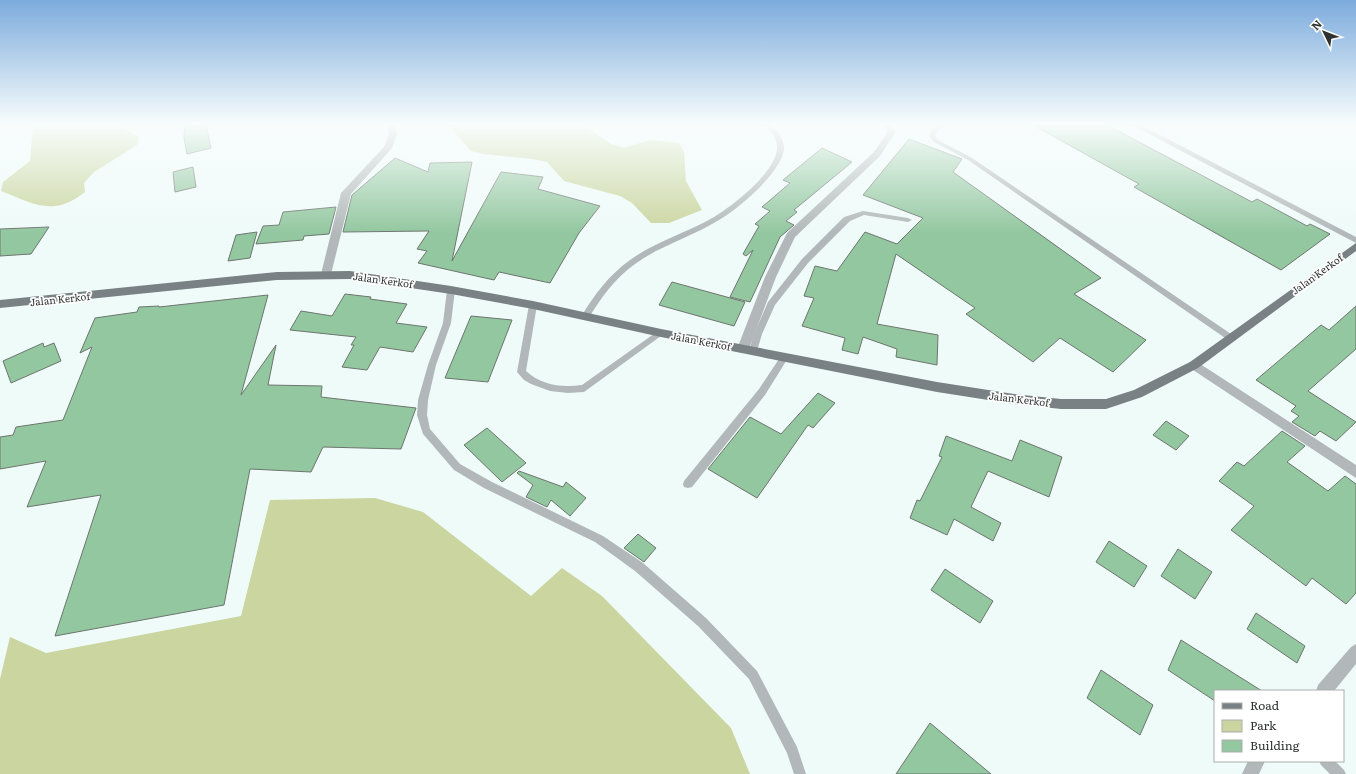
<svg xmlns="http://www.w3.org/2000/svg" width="1356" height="774" font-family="Literata,serif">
<rect width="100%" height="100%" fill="#effbf9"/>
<path fill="#cad59f" d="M 33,125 L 118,125 L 139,137 L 137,145 L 94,172 L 84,183 L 85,192 C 54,217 34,204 1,191 L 3,182 L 30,161 Z
M 448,125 L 584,125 L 611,144 L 624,148 L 650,140 L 679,143 L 684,152 L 686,181 L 702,210 L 669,223 L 651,223 L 632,203 L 620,196 L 564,181 L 547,162 L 532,159 L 484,154 L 471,151 Z
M 375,498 L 423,512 L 531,596 L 562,568 L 602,596 L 731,728 L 750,774 L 0,774 L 0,679 L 10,637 L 46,653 L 241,616 L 270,500 Z"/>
<path fill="#92c79f" stroke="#6e756f" d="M 185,125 L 206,125 L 211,148 L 187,154 L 184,138 Z
M 1033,125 L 1107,125 L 1252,202 L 1257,199 L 1307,226 L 1310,224 L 1330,234 L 1281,270 L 1134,187 L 1139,184 Z
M 909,139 L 962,159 L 953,172 L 1101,278 L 1074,294 L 1146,340 L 1113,372 L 1060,338 L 1033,362 L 966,314 L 975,308 L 896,254 L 877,324 L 938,335 L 937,365 L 896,357 L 897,349 L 863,337 L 858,354 L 842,350 L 845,338 L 802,326 L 814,298 L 804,296 L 815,266 L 837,271 L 865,232 L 897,244 L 923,218 L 863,195 Z
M 822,148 L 852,162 L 794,210 L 797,212 L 786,221 L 794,225 L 780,237 L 750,302 L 730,297 L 753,250 L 746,256 L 743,254 L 759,226 L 755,224 L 770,211 L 762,207 L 790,183 L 783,180 Z
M 395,158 L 428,172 L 430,163 L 472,162 L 452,261 L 501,172 L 543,177 L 538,189 L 600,206 L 579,233 L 550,283 L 499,272 L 494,280 L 418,263 L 427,251 L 417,249 L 429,231 L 343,232 L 352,195 Z
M 193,167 L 196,187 L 175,192 L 173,172 Z
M 336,207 L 329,234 L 304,236 L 303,240 L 256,244 L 263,226 L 279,225 L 283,212 Z
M 49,227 L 31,254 L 0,256 L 0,229 Z
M 257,232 L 250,258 L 228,261 L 236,235 Z
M 672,282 L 745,302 L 734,326 L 659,305 Z
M 345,294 L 371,297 L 370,299 L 407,304 L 396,323 L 427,327 L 413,352 L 380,347 L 367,370 L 342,367 L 354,345 L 351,345 L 356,337 L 290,330 L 301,311 L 332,316 Z
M 268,295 L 241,395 L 276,345 L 268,385 L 322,386 L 321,397 L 416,408 L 401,449 L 323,447 L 311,472 L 250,469 L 224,605 L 55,636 L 101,495 L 27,507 L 46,461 L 0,469 L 0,437 L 13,435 L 16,427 L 63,420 L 92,347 L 80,353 L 95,318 L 137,312 L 139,307 L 159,306 L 159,307 Z
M 1356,306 L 1356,349 L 1308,391 L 1356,422 L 1336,441 L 1320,431 L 1315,436 L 1292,422 L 1299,416 L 1291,411 L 1296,406 L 1256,380 L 1321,325 L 1329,330 Z
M 471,316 L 512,320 L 488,382 L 445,378 Z
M 43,343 L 44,347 L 54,343 L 61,361 L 11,383 L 3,361 Z
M 818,393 L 835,403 L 813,428 L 808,425 L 757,498 L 708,469 L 750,417 L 781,434 Z
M 1166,421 L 1189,436 L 1176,450 L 1153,435 Z
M 487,428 L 526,463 L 502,482 L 464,445 Z
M 1282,431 L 1305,446 L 1287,462 L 1328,491 L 1345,476 L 1356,484 L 1356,593 L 1346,604 L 1312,578 L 1306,586 L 1231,530 L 1254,506 L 1219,481 L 1237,462 L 1244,466 Z
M 946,436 L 1012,461 L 1020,440 L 1062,457 L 1049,497 L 988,471 L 971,507 L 1001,523 L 993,541 L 954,519 L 947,535 L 910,518 L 917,500 L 920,501 L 942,457 L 939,456 Z
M 519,471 L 563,487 L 566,482 L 586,498 L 570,516 L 551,500 L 547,507 L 526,497 L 533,485 L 517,473 Z
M 638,534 L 656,548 L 644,562 L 624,548 Z
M 1109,541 L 1147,566 L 1134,587 L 1096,562 Z
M 1178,549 L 1212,572 L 1195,599 L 1161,576 Z
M 945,569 L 993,601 L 980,623 L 931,590 Z
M 1256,613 L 1305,646 L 1297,663 L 1247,629 Z
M 1181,640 L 1262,691 L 1215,691 L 1215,701 L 1168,670 Z
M 1101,670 L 1153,705 L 1140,735 L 1087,698 Z
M 930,723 L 991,774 L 896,774 Z"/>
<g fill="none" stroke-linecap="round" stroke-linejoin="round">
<path fill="#b2b7b9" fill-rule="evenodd" d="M 765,125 L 772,125 C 779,132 784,140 784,149 C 782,172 738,209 719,220 C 692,237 661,245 635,264 C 614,279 601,298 588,319 L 582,319 L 581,317 C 594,295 609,275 630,260 C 656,241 687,233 714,217 C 733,206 779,170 777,146 C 776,137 771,132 765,125 Z
M 937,125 L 945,125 L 937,132 L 935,136 L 938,140 L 972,158 L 1234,336 L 1235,338 L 1234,340 L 1228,340 L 968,160 L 934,142 L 929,136 L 932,130 Z
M 1132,125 L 1141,125 L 1356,237 L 1356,243 Z
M 863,211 L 908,218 L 912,220 L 908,222 L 864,215 L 850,221 L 808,263 L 775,305 L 762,334 L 757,351 L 756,353 L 750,353 L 749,351 L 754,334 L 768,302 L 802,259 L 844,217 Z
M 451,287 L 455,290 L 451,323 L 436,365 L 428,400 L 427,415 L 430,429 L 460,464 L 492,482 L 603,536 L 643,563 L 706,618 L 757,671 L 797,747 L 806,774 L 794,774 L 787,753 L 749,679 L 698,626 L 635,571 L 595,542 L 484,488 L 454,470 L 423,434 L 417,415 L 418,400 L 428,365 L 443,323 L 447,290 Z
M 533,302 L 537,305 L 526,371 C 541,385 562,388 582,385 L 658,331 L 661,330 L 665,333 L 584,392 L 568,393 L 550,391 L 531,384 L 524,380 L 517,372 L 529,305 Z
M 784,355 L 788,358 L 765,395 L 692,487 L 688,488 L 684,487 L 683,484 L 684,481 L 759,389 L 781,356 Z
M 1319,761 L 1335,761 L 1344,770 L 1346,774 L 1330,774 L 1321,765 Z"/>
<path fill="#b2b7b9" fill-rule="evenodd" d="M 387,125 L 395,125 L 397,134 L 392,148 L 351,194 L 331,274 L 330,277 L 322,277 L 321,274 L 341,193 L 384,147 L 389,134 Z
M 883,125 L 892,125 L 895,133 L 880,156 L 795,237 L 776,277 L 749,349 L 747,352 L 739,352 L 737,349 L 765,277 L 787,233 L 874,152 L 887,133 Z
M 1194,360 L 1356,465 L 1356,478 L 1190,368 L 1188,365 L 1190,362 Z
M 1356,644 L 1356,664 L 1334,691 L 1316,691 L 1318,685 L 1351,647 Z
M 1248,761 L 1265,761 L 1259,774 L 1242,774 Z"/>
<path fill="#798184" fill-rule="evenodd" d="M 1356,243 L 1356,251 L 1198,368 L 1142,397 L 1106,409 L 1061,409 L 1014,404 L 937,392 L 661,337 L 533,309 L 451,294 L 350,279 L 277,280 L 0,308 L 0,300 L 277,272 L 350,271 L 451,286 L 533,301 L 661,329 L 937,382 L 1014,394 L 1061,399 L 1106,399 L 1134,390 L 1190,362 Z"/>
</g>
<linearGradient id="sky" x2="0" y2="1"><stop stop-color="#7cabdd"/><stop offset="0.53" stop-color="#f8fdfc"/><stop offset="1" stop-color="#f8fdfc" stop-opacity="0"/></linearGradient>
<rect width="1356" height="234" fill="url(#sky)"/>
<g text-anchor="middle" stroke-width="3.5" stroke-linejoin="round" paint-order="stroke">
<g font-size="10" fill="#2e3332" stroke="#fff">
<text transform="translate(1317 274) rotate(-36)" y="4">Jalan Kerkof</text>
<text transform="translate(383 280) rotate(8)" y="4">Jalan Kerkof</text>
<text transform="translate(60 299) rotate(-6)" y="4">Jalan Kerkof</text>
<text transform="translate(701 341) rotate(11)" y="4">Jalan Kerkof</text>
<text transform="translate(1019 399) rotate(7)" y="4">Jalan Kerkof</text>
</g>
</g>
<rect x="1214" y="690" width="130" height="72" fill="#ffffff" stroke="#abadad"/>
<rect x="1222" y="703" width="20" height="6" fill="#798184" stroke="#abadad"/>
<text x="1250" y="710" font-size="12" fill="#2e3332">Road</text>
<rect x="1222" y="720" width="20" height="12" fill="#cad59f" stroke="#abadad"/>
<text x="1250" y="730" font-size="12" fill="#2e3332">Park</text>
<rect x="1222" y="740" width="20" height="12" fill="#92c79f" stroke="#abadad"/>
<text x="1250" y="750" font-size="12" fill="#2e3332">Building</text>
<g transform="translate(1324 32) rotate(313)" stroke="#ffffff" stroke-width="3" paint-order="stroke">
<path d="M0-3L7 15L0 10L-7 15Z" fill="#2e3332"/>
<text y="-6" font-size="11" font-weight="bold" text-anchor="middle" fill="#2e3332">N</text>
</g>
</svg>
